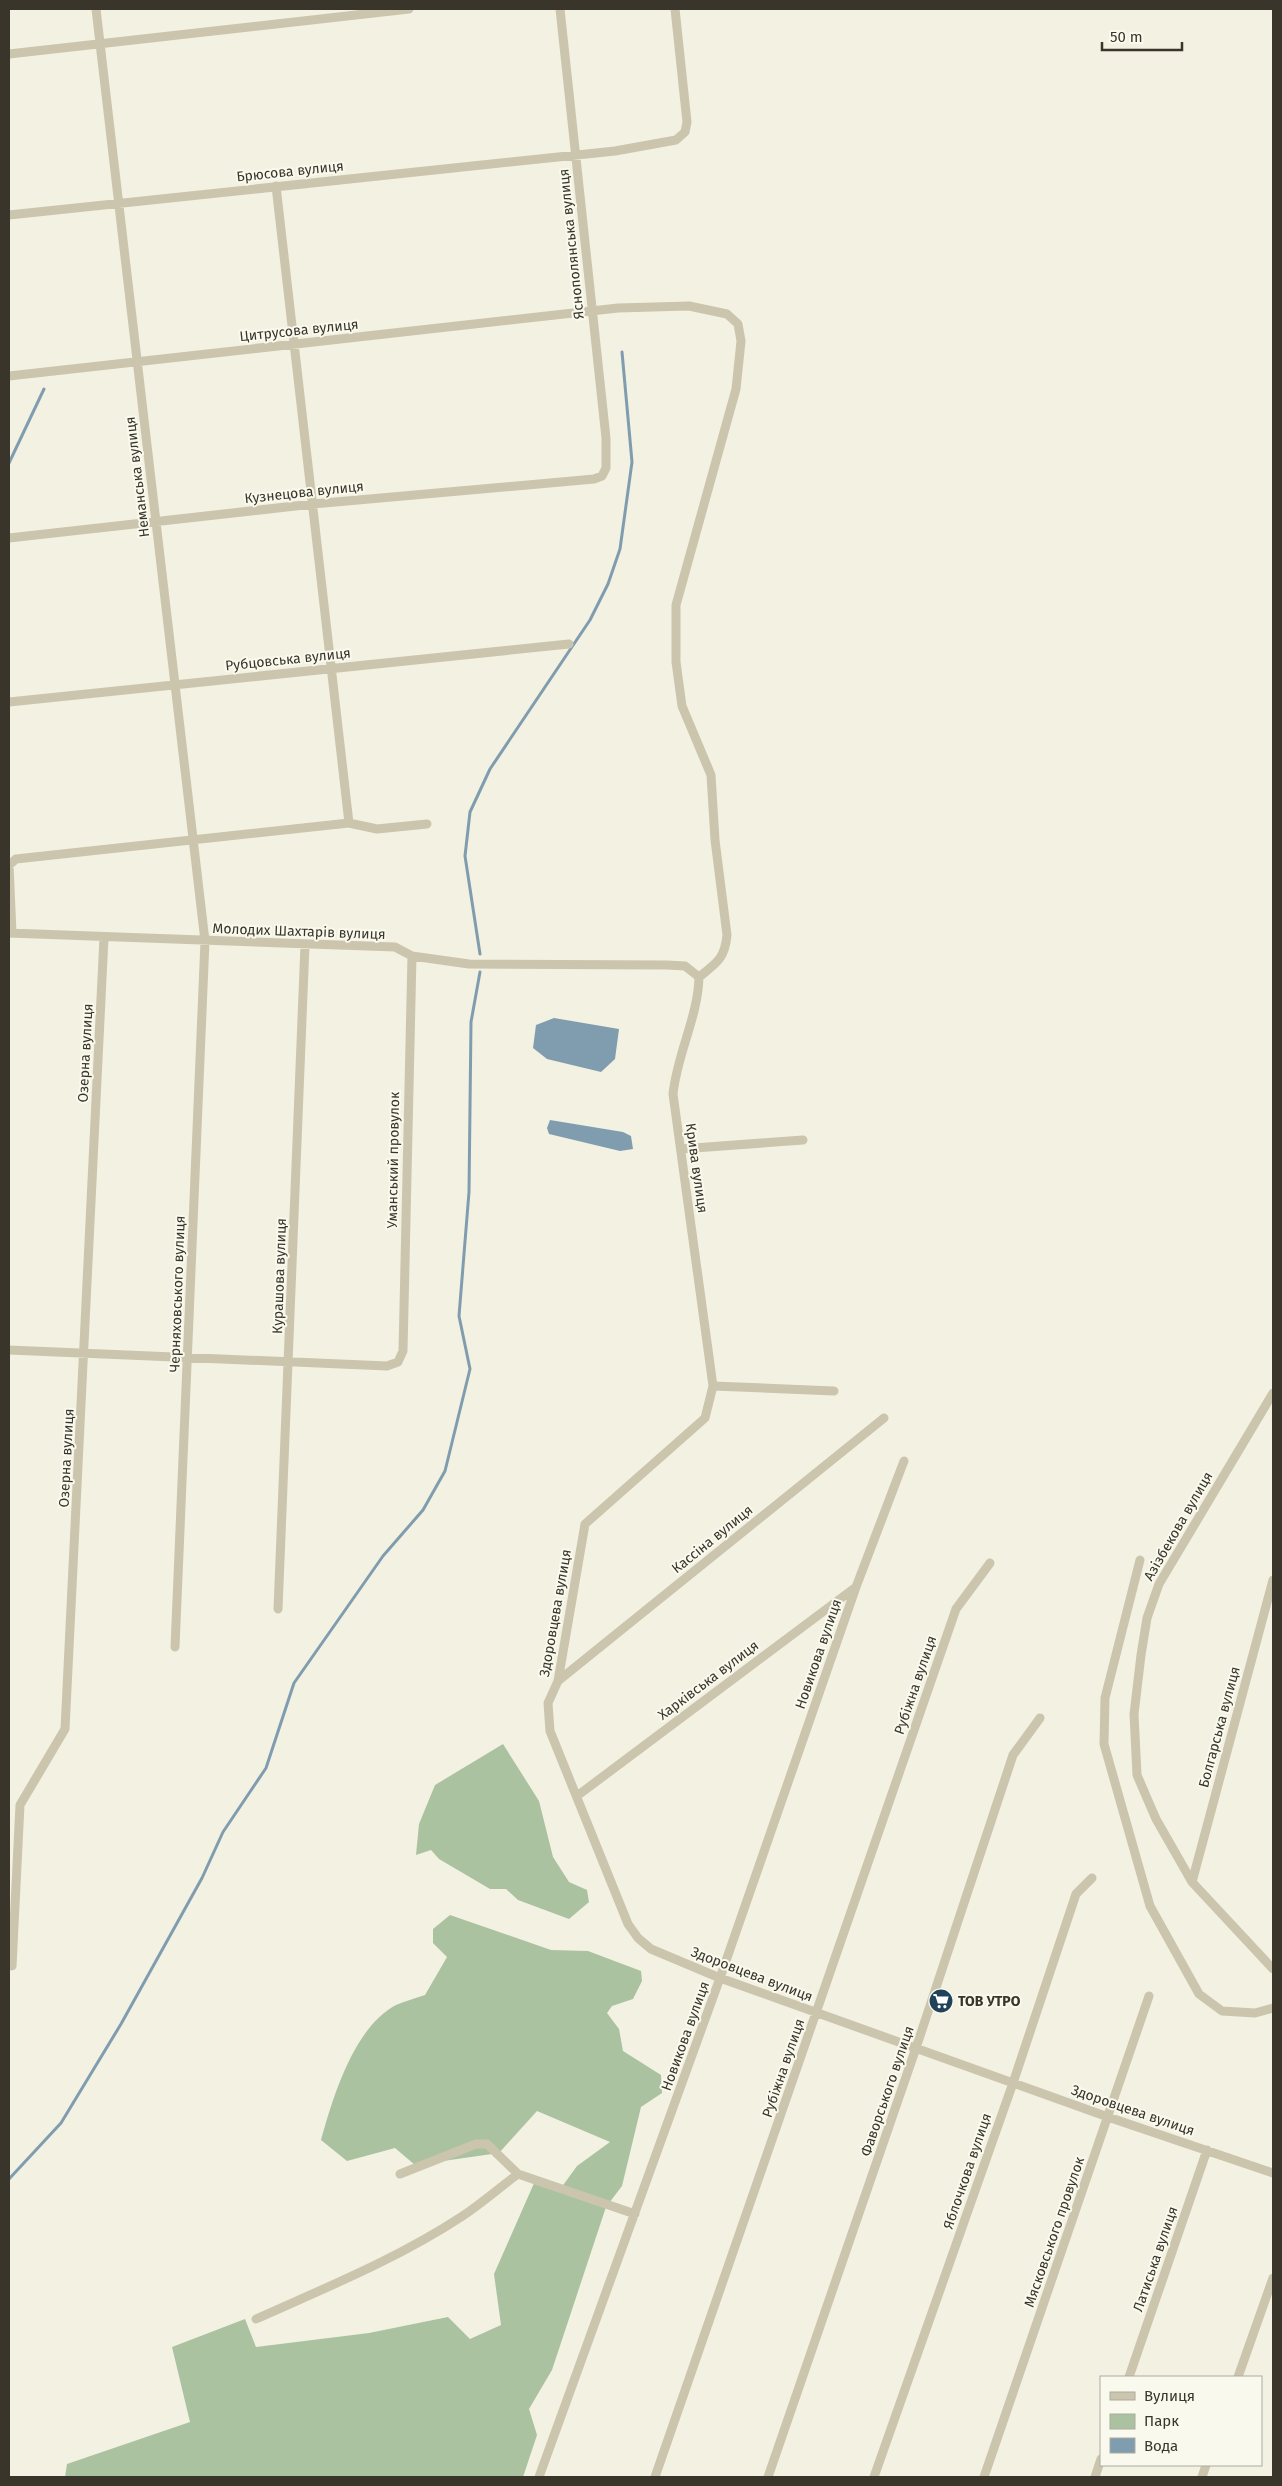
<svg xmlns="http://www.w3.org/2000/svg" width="1282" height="2486" font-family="'Fira Sans',sans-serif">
<rect width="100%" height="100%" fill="#f3f1e1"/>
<path fill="#abc2a1" d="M 503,1744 L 539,1801 L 553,1857 L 569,1882 L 587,1890 L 589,1902 L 569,1919 L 518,1900 L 506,1889 L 490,1889 L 439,1859 L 431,1850 L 416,1855 L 419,1824 L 435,1785 Z
M 450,1915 L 551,1950 L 588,1951 L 641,1971 L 642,1981 L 633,1999 L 612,2006 L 607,2013 L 619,2029 L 623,2051 L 661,2075 L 662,2093 L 641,2107 L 622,2186 L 606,2207 L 552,2370 L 529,2409 L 537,2435 L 523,2477 L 65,2477 L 67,2464 L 190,2422 L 172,2347 L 245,2319 L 256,2347 L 369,2333 L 448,2317 L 470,2339 L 501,2325 L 494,2274 L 535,2181 L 561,2188 L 577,2166 L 610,2142 L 537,2111 L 499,2153 L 415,2165 L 395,2148 L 347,2161 L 321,2140 C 333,2097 354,2027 396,2005 C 405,2001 416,1998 425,1995 L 447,1957 L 433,1943 L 433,1929 Z"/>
<path fill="#809daf" d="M 554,1018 L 619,1029 L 615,1059 L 601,1072 L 547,1059 L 533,1048 L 536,1025 Z
M 550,1120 L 623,1132 L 631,1136 L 633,1149 L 620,1151 L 549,1134 L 547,1128 Z"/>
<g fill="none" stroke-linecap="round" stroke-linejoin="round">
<path stroke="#809daf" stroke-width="3" d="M 9,463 L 44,389
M 480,954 L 465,856 L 470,812 L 490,769 L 590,620 L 608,584 L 620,549 L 632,462 L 622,352
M 9,2179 L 61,2123 L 121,2024 L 202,1878 L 223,1832 L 266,1768 L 294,1683 L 383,1556 L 423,1510 L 445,1471 L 470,1369 L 459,1316 L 469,1192 L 471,1022 L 480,972"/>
<path stroke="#cbc5ad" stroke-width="9" d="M 96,9 L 205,941 L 175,1647
M 9,54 L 409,9
M 276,186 L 349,823
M 9,215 L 615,151 L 676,140 L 685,132 L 687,122 L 675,9
M 9,376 L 618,308 L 689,306 L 727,314 L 738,324 L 741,341 L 736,389 L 676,605 L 676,662 L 682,706 L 711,775 L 715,840 L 727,935 C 725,958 717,963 699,977 C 698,1017 677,1054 673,1094 L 713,1386 L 705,1418 L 585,1524 L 558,1681 L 548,1703 L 550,1731 L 628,1924 L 638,1938 L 651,1949 L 720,1978 L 1108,2117 L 1273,2173
M 9,538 L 313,504 L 594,479 L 602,476 L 606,468 L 606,438 L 560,9
M 9,702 L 569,644
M 9,933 L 395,947 L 412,956 L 469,964 L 667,965 L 685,966 L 699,977
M 12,933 L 9,865 L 16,859 L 349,823 L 377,829 L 427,824
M 681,1149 L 803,1140
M 9,1350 L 387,1366 L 398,1362 L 403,1351 L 412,956
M 713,1386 L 834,1391
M 1273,1393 L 1159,1584 L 1147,1618 L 1141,1655 L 1134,1714 L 1137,1775 L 1156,1819 L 1192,1882 L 1273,1969
M 1140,1560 L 1105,1698 L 1104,1744 L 1150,1906 L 1199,1994 L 1222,2011 L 1255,2013 L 1273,2008
M 278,1609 L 305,945
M 558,1681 L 884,1418
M 577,1796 L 856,1587
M 1192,1882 L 1273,1580
M 12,1966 L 20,1805 L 65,1729 L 104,938
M 400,2174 L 476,2144 L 487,2144 L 518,2174 L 635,2214
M 256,2319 C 325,2288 397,2259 461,2217 C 481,2204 499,2188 518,2174
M 1129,2377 L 1207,2150
M 1238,2377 L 1273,2278
M 539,2477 L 720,1978 L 856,1587 L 904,1461
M 655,2477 L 956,1609 L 990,1563
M 768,2477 L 916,2048 L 1013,1755 L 1040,1718
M 874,2477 L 1013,2083 L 1076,1894 L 1092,1878
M 984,2477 L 1149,1996
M 1095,2477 L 1101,2459
M 1202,2477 L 1206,2465"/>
</g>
<defs>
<symbol id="supermarket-disc" viewBox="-11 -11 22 22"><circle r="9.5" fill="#22425a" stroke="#faf9ee"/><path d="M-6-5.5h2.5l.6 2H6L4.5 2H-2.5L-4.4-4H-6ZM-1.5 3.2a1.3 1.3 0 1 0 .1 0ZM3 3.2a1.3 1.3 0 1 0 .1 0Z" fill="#fff"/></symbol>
</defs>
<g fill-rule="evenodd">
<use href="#supermarket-disc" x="927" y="1987" width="28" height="28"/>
</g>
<g text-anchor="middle" stroke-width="4" stroke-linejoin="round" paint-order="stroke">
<g font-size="14" fill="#39352b" stroke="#faf9ee">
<text transform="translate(290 171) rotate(-6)" y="5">Брюсова вулиця</text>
<text transform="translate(571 244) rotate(-96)" y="5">Яснополянська вулиця</text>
<text transform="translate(299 330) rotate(-6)" y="5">Цитрусова вулиця</text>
<text transform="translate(137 477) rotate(-97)" y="5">Неманська вулиця</text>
<text transform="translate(304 492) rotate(-6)" y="5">Кузнецова вулиця</text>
<text transform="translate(288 659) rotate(-6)" y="5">Рубцовська вулиця</text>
<text transform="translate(299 931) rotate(2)" y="5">Молодих Шахтарів вулиця</text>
<text transform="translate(85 1053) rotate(-87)" y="5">Озерна вулиця</text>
<text transform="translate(393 1160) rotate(-89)" y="5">Уманський провулок</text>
<text transform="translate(697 1168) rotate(82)" y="5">Крива вулиця</text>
<text transform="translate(279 1276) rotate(-88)" y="5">Курашова вулиця</text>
<text transform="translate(177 1294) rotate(-88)" y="5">Черняховського вулиця</text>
<text transform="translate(66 1458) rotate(-87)" y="5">Озерна вулиця</text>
<text transform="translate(1178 1526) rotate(-60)" y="5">Азізбекова вулиця</text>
<text transform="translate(712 1539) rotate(-39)" y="5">Кассіна вулиця</text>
<text transform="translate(555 1613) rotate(-80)" y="5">Здоровцева вулиця</text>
<text transform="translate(818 1654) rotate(-71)" y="5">Новикова вулиця</text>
<text transform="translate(708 1680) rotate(-37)" y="5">Харківська вулиця</text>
<text transform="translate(915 1685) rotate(-71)" y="5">Рубіжна вулиця</text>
<text transform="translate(1219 1727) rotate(-75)" y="5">Болгарська вулиця</text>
<text transform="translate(752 1974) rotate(21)" y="5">Здоровцева вулиця</text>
<text transform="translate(685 2036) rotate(-70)" y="5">Новикова вулиця</text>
<text transform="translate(783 2068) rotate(-71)" y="5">Рубіжна вулиця</text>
<text transform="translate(887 2091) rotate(-71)" y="5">Фаворського вулиця</text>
<text transform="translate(1133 2110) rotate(19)" y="5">Здоровцева вулиця</text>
<text transform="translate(967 2171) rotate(-71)" y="5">Яблочкова вулиця</text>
<text transform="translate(1054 2232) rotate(-71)" y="5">Мясковського провулок</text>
<text transform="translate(1155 2259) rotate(-71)" y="5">Латиська вулиця</text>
</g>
<g font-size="14" font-weight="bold" fill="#39352b" stroke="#faf9ee" text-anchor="start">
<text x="958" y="2006">ТОВ УТРО</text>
</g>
</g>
<rect width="1282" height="2486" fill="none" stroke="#39352b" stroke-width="20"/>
<rect x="1100" y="2376" width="162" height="90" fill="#faf9ee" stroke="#adaba0"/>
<rect x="1110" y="2392" width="25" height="8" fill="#cbc5ad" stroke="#adaba0"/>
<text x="1144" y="2401" font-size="15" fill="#39352b">Вулиця</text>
<rect x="1110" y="2414" width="25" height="15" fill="#abc2a1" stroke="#adaba0"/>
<text x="1144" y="2426" font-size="15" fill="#39352b">Парк</text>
<rect x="1110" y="2438" width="25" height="15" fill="#809daf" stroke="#adaba0"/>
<text x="1144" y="2451" font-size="15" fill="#39352b">Вода</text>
<path d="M1102 42v8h80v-8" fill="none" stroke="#39352b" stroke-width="2.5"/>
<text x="1110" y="42" font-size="15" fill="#39352b" stroke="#faf9ee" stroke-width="4" paint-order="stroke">50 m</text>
</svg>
